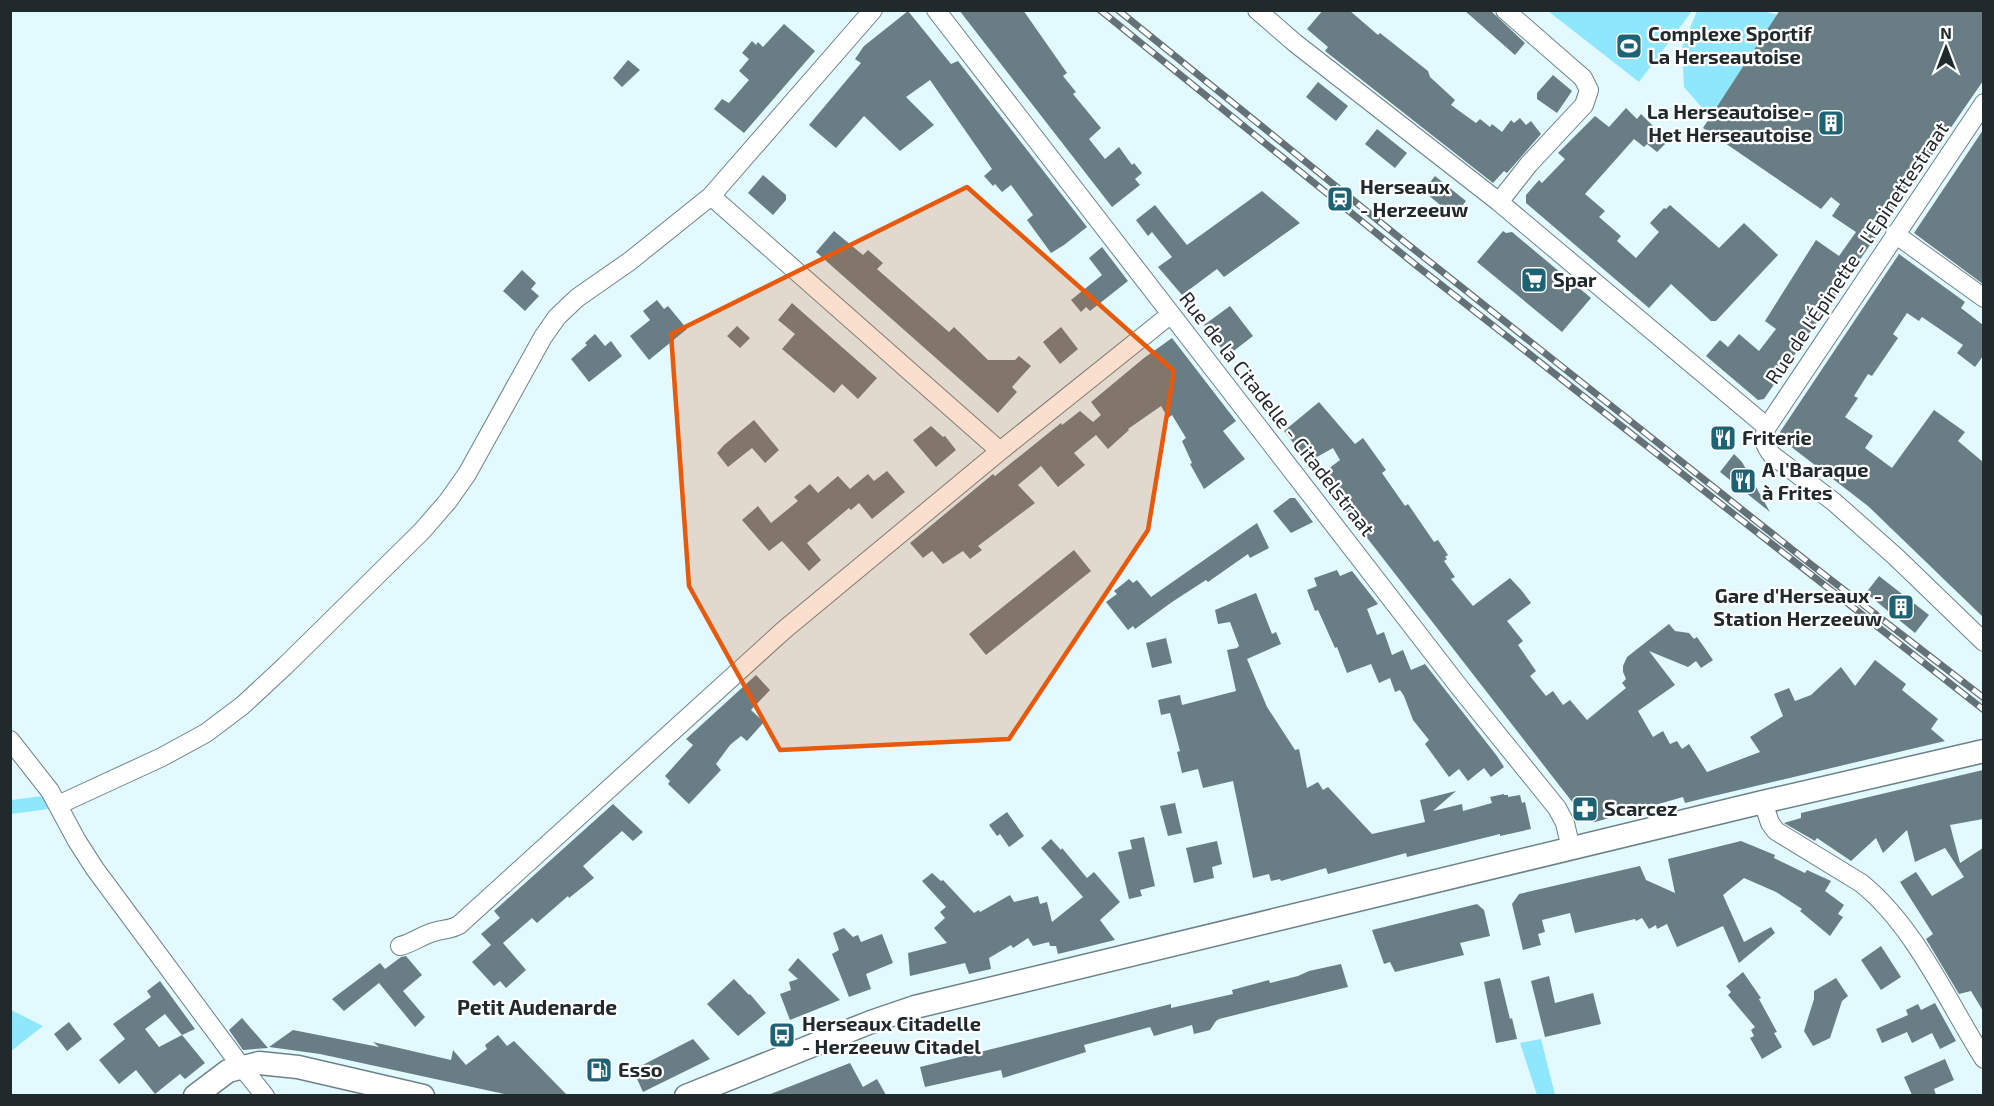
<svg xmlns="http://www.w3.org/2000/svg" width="1994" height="1106" font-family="'Exo 2',sans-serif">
<rect width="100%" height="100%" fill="#e1f9ff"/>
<path fill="#8ee7fd" d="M 1548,11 L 1692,11 L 1639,82 Z
M 1697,11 L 1764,11 L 1778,15 L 1710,117 L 1684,87 L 1682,47 Z
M 43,796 L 48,809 L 11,814 L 11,800 Z
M 11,1010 L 43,1026 L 11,1051 Z
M 1541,1039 L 1555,1095 L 1537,1095 L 1520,1043 Z"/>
<path fill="#697e84" d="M 959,10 L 1023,10 L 1067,73 L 1063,76 L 1076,92 L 1073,94 L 1101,128 L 1089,139 L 1105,159 L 1119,147 L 1132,165 L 1134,163 L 1142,173 L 1135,179 L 1140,185 L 1112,207 Z
M 1323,10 L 1349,10 L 1378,35 L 1380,33 L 1428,71 L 1430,77 L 1455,100 L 1451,105 L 1476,123 L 1480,119 L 1490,127 L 1492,124 L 1502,132 L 1511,120 L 1514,123 L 1520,118 L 1526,125 L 1531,121 L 1541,134 L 1507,173 L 1504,171 L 1493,183 L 1325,51 L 1328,47 L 1307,29 Z
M 1464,10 L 1490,10 L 1525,43 L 1515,55 Z
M 1780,10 L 1983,10 L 1983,81 L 1764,399 L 1758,400 L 1706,356 L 1720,340 L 1728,347 L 1739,334 L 1759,351 L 1776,329 L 1765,321 L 1816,240 L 1839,256 L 1856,232 L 1832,216 L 1840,204 L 1831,197 L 1821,209 L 1703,128 Z
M 908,11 L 951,64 L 958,61 L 1087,227 L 1064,245 L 1051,253 L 1027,220 L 1033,215 L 1011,185 L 1002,192 L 995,184 L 993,186 L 984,176 L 992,169 L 930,80 L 906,97 L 934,125 L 900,151 L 864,116 L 836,148 L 809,125 L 861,63 L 855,59 L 864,46 Z
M 784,24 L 815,51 L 744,133 L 714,109 L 722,99 L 729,103 L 749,80 L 739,71 L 749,59 L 742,53 L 752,41 L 756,45 L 758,42 L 763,47 Z
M 628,60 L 640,70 L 622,87 L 613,78 Z
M 1553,75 L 1572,91 L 1557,113 L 1537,99 L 1537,93 Z
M 1318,82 L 1348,106 L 1336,121 L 1306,97 Z
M 1626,108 L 1637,119 L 1641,114 L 1668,141 L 1657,152 L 1647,144 L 1644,147 L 1634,139 L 1585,194 L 1605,211 L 1599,217 L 1621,236 L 1617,241 L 1636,258 L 1659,232 L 1650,223 L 1664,208 L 1666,209 L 1670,205 L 1719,248 L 1744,223 L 1778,255 L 1716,321 L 1711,321 L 1671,284 L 1649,308 L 1526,203 L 1526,195 L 1539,180 L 1542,183 L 1565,159 L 1558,153 L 1595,116 L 1609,127 Z
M 1377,129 L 1407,153 L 1395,168 L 1365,144 Z
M 1983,130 L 1983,284 L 1914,233 Z
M 763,175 L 786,195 L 786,200 L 773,215 L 748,193 Z
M 1435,176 L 1466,201 L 1454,216 L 1423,191 Z
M 1262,191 L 1300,223 L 1224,277 L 1217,269 L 1182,295 L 1158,267 L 1172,257 L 1152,232 L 1148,236 L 1136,220 L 1155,205 L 1187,245 Z
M 834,231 L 863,255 L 868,250 L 883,263 L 877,269 L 949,332 L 954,327 L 988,360 L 1015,360 L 1019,356 L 1031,366 L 1012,387 L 1017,392 L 998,413 L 816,252 Z
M 1503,231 L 1506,233 L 1512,232 L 1591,298 L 1562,332 L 1477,262 Z
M 1102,247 L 1128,281 L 1090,311 L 1086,307 L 1081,312 L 1071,300 L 1102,275 L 1089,258 Z
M 1899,254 L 1965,302 L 1961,308 L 1983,325 L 1983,356 L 1975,367 L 1957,353 L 1963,345 L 1922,317 L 1919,321 L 1907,313 L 1893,334 L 1898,338 L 1872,376 L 1868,374 L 1854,396 L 1858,398 L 1845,417 L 1873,436 L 1865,448 L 1892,468 L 1934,410 L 1965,432 L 1958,441 L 1983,462 L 1983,617 L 1868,506 L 1781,439 L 1780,432 Z
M 522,270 L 536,283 L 531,289 L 539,296 L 525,311 L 503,291 Z
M 657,300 L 664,309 L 668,306 L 687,329 L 649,360 L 630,336 L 650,320 L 643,311 Z
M 792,303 L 877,378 L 858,399 L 842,384 L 834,393 L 782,349 L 795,334 L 778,320 Z
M 1230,306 L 1253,336 L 1227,356 L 1204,325 Z
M 737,326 L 750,338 L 740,348 L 727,336 Z
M 1061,327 L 1078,349 L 1060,364 L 1043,342 Z
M 595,334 L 605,346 L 611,341 L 622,356 L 589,382 L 571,359 L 587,345 L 585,343 Z
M 1172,338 L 1236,421 L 1223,431 L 1245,459 L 1204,489 L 1190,464 L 1192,463 L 1182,441 L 1186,438 L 1172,415 L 1168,418 L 1161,406 L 1128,429 L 1129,430 L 1108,449 L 1096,435 L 1074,453 L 1085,465 L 1058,487 L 1041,466 L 1018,485 L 1035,503 L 978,546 L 982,550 L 970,559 L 963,551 L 943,564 L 932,551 L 923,558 L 910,543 L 993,474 L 995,476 L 1061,423 L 1062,425 L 1080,411 L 1093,422 L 1101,415 L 1091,402 L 1144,358 Z
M 1319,402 L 1355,444 L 1363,438 L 1386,470 L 1382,473 L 1405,506 L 1408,504 L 1434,542 L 1438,540 L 1448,555 L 1445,557 L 1447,559 L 1444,561 L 1455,577 L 1451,579 L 1473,606 L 1510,578 L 1522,591 L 1531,603 L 1507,621 L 1523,641 L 1518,645 L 1536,671 L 1530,676 L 1546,696 L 1553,691 L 1563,705 L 1570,700 L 1587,720 L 1626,688 L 1622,683 L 1626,679 L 1623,672 L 1623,666 L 1627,657 L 1669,624 L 1675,631 L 1689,633 L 1694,639 L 1697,637 L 1713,660 L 1701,668 L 1696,661 L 1688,667 L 1649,651 L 1675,685 L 1638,711 L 1653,737 L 1663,731 L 1670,744 L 1677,741 L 1682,749 L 1689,744 L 1707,772 L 1760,752 L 1750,737 L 1783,716 L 1774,694 L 1789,688 L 1795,701 L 1811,695 L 1841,667 L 1855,686 L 1875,660 L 1906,684 L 1902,690 L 1938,719 L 1931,729 L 1945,741 L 1705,798 L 1685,803 L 1683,797 L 1595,822 L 1587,821 L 1319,476 L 1340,460 L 1333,448 L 1308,462 L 1284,431 Z
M 754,420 L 779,450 L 765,463 L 752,448 L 728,467 L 717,453 L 724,445 Z
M 931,426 L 943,437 L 945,436 L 956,450 L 936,467 L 913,440 Z
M 1734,454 L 1742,462 L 1770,512 L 1720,472 Z
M 887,471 L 905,492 L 872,519 L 859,503 L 851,510 L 849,508 L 807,543 L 821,560 L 809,571 L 782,541 L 769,551 L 742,520 L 758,506 L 771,523 L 798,501 L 794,497 L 810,484 L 818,493 L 838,476 L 850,489 L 868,474 L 874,481 Z
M 1290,498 L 1295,498 L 1313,522 L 1291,533 L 1273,511 Z
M 1257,523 L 1269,548 L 1250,558 L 1248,554 L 1208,582 L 1206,580 L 1172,602 L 1135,629 L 1133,626 L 1128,630 L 1106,602 L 1117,594 L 1114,591 L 1129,579 L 1133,583 L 1137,580 L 1151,597 Z
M 1074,550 L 1091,571 L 986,655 L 969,634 Z
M 1337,570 L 1340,576 L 1352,571 L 1378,604 L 1367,609 L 1377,635 L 1384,632 L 1392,655 L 1403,650 L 1411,670 L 1425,664 L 1497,756 L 1504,767 L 1491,777 L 1484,768 L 1468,781 L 1459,769 L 1449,777 L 1425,744 L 1429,740 L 1413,720 L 1404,696 L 1400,690 L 1395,692 L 1390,678 L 1379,683 L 1371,664 L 1347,673 L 1337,647 L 1335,648 L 1318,610 L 1315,611 L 1307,590 L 1317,586 L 1314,578 Z
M 1879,576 L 1929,615 L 1915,633 L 1866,593 Z
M 1256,593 L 1272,634 L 1276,632 L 1281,644 L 1247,659 L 1267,707 L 1295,750 L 1299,749 L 1307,788 L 1318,782 L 1323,790 L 1328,787 L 1372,834 L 1425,822 L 1420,800 L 1456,791 L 1433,811 L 1462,804 L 1463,811 L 1492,803 L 1490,797 L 1504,794 L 1504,795 L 1508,795 L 1508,797 L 1520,795 L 1522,803 L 1525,802 L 1531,829 L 1500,836 L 1500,834 L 1407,857 L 1406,853 L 1328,874 L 1326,868 L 1281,881 L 1280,879 L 1271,881 L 1269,874 L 1253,878 L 1233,781 L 1203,788 L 1198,769 L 1182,773 L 1177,752 L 1180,751 L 1170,713 L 1161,715 L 1158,700 L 1180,695 L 1182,705 L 1236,691 L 1227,650 L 1237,648 L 1239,646 L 1230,622 L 1218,624 L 1215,610 Z
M 1166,638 L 1172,663 L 1152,668 L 1146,643 Z
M 756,675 L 770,690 L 751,710 L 764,722 L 747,741 L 741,736 L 730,745 L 716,764 L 721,770 L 689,804 L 668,784 L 670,781 L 665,776 L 693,745 L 686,739 Z
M 1983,770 L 1983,819 L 1950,825 L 1960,863 L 1983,848 L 1983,1011 L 1971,991 L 1959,994 L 1926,939 L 1933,934 L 1900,882 L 1916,872 L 1932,896 L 1964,877 L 1945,848 L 1915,862 L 1907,830 L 1883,853 L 1876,838 L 1851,861 L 1817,838 L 1815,841 L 1784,823 L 1801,818 L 1801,813 Z
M 1175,803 L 1182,833 L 1168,836 L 1160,806 Z
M 613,804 L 643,832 L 633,841 L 622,831 L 583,866 L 594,878 L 569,898 L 568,896 L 537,923 L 532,918 L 503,943 L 526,970 L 506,988 L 500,981 L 494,986 L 472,962 L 491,945 L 481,934 L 500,918 L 494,911 Z
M 1007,812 L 1024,836 L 1009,847 L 1000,834 L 997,836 L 989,825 Z
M 1144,837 L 1155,886 L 1140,890 L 1142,896 L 1129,899 L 1118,852 L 1132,849 L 1130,840 Z
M 1051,839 L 1061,850 L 1062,848 L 1087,878 L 1094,872 L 1120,902 L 1100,920 L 1115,940 L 1058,954 L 1056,946 L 1050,946 L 1049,942 L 1033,946 L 1028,938 L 1013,948 L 1011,945 L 989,958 L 991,969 L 969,974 L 965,963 L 910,976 L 908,953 L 947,943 L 934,928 L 945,918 L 940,912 L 946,907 L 922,881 L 932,873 L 941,881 L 943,880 L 974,913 L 979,910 L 980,912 L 1010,895 L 1014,902 L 1038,896 L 1040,904 L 1047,902 L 1052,922 L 1083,897 L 1041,848 Z
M 1217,841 L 1222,864 L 1212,867 L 1214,878 L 1194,883 L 1186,848 Z
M 1741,841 L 1775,855 L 1774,858 L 1805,873 L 1807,870 L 1831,881 L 1825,891 L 1844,905 L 1838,914 L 1843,917 L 1830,936 L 1800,911 L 1802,909 L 1776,892 L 1744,878 L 1723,895 L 1744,942 L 1771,927 L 1775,933 L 1739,963 L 1723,926 L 1677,947 L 1667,924 L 1657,929 L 1656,925 L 1649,929 L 1642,918 L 1636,921 L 1635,919 L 1575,933 L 1570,913 L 1542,920 L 1545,932 L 1538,934 L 1541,945 L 1523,950 L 1512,904 L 1519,894 L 1640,866 L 1646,880 L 1675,893 L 1668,859 Z
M 1477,904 L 1484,910 L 1490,936 L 1460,943 L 1464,955 L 1395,972 L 1390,962 L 1384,964 L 1372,930 Z
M 844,928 L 853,937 L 858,935 L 861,942 L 882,934 L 893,963 L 866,974 L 871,989 L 849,997 L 832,954 L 839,950 L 833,933 Z
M 1881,946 L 1901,977 L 1881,990 L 1861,960 Z
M 406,956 L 422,975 L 403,991 L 425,1017 L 415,1027 L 379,983 L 344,1011 L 332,999 L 380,963 L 385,969 L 401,957 Z
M 798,958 L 840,1000 L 790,1020 L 780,994 L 791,990 L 789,982 L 798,979 L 788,970 Z
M 1341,964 L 1348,987 L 1219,1019 L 1216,1021 L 1210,1030 L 1194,1034 L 1192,1025 L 1154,1036 L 1150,1027 L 1084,1045 L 1086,1052 L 1003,1078 L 1001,1070 L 925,1087 L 920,1067 L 1171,1004 L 1171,1008 L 1233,994 L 1232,990 L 1269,980 L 1270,983 L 1298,976 L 1309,971 Z
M 1743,972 L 1761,998 L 1759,999 L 1777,1032 L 1774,1033 L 1782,1047 L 1762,1059 L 1750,1038 L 1754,1036 L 1751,1030 L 1755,1027 L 1728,995 L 1731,992 L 1726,986 Z
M 1549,976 L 1555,1003 L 1593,993 L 1601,1024 L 1545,1037 L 1531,981 Z
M 1500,978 L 1510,1019 L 1512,1018 L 1517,1039 L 1496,1043 L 1484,982 Z
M 1836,978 L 1848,996 L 1842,1001 L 1830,1038 L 1813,1046 L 1804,1031 L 1814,999 L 1814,991 Z
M 734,979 L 749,995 L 750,994 L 766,1013 L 738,1036 L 707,1004 Z
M 160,981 L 195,1029 L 182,1035 L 165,1014 L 145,1029 L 159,1047 L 182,1035 L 205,1063 L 185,1079 L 180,1074 L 155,1094 L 136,1070 L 119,1084 L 99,1060 L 125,1039 L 113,1024 L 151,997 L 147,991 Z
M 1935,1003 L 1956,1041 L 1940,1049 L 1932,1033 L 1912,1043 L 1907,1032 L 1882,1043 L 1876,1029 L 1908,1015 L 1906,1010 L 1918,1004 L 1921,1010 Z
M 242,1018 L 268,1048 L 243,1050 L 229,1030 Z
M 69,1022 L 82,1039 L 67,1051 L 54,1034 Z
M 293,1030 L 379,1047 L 373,1042 L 451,1060 L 453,1050 L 466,1065 L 487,1049 L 485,1045 L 498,1035 L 507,1046 L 514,1041 L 567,1095 L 509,1095 L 320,1054 L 269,1047 Z
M 693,1039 L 710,1059 L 643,1092 L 633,1070 Z
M 1945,1059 L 1954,1080 L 1934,1089 L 1936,1095 L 1912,1095 L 1904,1077 Z
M 850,1063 L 863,1087 L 877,1079 L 886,1095 L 768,1095 Z"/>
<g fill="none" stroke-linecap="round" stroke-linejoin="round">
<defs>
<path id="minor" d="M 936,10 L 1460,688 L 1557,808 L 1565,823 L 1571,849
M 1257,10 L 1295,43 L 1499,202 L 1767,427
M 1984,103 L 1767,427 C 1762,439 1764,445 1772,455 L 1834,502 L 1896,557 L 1984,642
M 711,196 L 1000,451
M 1499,202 L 1529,164 L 1584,105 L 1589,90 L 1583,78 L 1505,10
M 1895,234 L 1984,298
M 10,740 L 50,791 L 77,841 L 95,869 L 241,1066 L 265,1096
M 1763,802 L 1770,823 L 1776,831 L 1861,883 C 1915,926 1947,1001 1984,1059
M 58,805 L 162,757 L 206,733 L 243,705 L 285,666 L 422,531 L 448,501 L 467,474 L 543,337 L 557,317 L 577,298 L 630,261 L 711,196 L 873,10
M 400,946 C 413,943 422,935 434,932 C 443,929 450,930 459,925 L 784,630 L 1000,451 L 1171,314"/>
<path id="major" d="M 195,1096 L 228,1071 L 259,1063 L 298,1067 L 423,1096
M 686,1096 L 871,1022 L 915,1007 L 1763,802 L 1984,751"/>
</defs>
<use href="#minor" stroke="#6d8288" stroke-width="20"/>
<use href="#major" stroke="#6d8288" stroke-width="25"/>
<use href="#minor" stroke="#fff" stroke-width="18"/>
<use href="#major" stroke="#fff" stroke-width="22"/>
<defs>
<path id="rail" d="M 1100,10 L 1417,266 L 1984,710
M 1118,10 L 1406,243 L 1813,566 L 1984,698"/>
</defs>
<use href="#rail" stroke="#647277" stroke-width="7"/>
<use href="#rail" stroke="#fff" stroke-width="4.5" stroke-dasharray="14" stroke-linecap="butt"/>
</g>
<path fill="#e8590c" fill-opacity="0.2" stroke="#e8590c" stroke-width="4.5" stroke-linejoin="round" d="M 967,187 L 1174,371 L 1148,530 L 1009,739 L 780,750 L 689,586 L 671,334 Z"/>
<defs>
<symbol id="stadium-square" viewBox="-11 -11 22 22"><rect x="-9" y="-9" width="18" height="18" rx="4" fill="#1d6373" stroke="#fff"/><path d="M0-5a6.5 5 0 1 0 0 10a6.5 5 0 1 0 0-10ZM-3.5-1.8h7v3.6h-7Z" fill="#fff"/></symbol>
<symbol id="building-square" viewBox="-11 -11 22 22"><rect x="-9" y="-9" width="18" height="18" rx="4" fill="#1d6373" stroke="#fff"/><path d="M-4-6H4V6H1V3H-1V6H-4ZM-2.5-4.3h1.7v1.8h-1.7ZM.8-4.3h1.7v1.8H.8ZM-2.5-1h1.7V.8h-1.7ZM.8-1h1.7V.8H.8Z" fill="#fff"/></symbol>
<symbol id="station-square" viewBox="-11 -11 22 22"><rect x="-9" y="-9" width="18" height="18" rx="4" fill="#1d6373" stroke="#fff"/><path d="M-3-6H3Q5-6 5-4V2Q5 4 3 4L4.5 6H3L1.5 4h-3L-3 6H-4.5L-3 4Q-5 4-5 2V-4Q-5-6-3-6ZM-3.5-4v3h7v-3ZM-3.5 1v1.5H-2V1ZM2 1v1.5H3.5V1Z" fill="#fff"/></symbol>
<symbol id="supermarket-square" viewBox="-11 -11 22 22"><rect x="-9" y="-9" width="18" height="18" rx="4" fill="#1d6373" stroke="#fff"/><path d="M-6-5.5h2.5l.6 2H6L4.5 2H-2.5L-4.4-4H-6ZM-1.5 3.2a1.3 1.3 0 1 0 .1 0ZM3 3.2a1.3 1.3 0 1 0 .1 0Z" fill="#fff"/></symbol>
<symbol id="restaurant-square" viewBox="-11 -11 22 22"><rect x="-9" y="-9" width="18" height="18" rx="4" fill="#1d6373" stroke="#fff"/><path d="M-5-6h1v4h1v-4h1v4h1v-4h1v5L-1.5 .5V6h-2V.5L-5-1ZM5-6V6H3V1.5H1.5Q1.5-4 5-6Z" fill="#fff"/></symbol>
<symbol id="pharmacy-square" viewBox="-11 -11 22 22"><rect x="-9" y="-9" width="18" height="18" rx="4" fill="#1d6373" stroke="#fff"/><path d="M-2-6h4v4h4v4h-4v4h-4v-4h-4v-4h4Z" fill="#fff"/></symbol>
<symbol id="bus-square" viewBox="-11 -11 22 22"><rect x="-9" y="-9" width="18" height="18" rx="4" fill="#1d6373" stroke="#fff"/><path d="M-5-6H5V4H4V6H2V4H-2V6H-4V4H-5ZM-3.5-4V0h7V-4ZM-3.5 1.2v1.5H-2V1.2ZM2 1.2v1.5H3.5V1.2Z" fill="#fff"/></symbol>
<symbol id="fuel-square" viewBox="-11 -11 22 22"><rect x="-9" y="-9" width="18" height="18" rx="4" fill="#1d6373" stroke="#fff"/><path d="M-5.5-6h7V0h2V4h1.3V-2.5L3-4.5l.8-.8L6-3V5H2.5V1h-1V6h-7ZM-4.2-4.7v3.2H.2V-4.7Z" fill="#fff"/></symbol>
</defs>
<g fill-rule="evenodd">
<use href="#stadium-square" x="1614" y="31" width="30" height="30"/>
<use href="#building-square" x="1816" y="108" width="30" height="30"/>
<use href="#station-square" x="1325" y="184" width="30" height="30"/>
<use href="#supermarket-square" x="1519" y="265" width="30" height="30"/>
<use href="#restaurant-square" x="1708" y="423" width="30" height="30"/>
<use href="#restaurant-square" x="1728" y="466" width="30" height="30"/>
<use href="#building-square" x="1886" y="592" width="30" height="30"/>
<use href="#pharmacy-square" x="1570" y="794" width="30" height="30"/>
<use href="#bus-square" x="767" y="1020" width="30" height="30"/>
<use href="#fuel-square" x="584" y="1055" width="30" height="30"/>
</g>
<g text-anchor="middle" stroke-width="4.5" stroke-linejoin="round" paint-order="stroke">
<g font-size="20" font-weight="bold" fill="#20292c" stroke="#fff" text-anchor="start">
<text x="1648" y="41">Complexe Sportif<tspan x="1648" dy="23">La Herseautoise</tspan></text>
<text x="1812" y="119" text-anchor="end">La Herseautoise -<tspan x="1812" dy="23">Het Herseautoise</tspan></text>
<text x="1360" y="194">Herseaux<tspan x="1360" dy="23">- Herzeeuw</tspan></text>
<text x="1553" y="287">Spar</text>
<text x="1742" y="445">Friterie</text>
<text x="1762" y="477">A l'Baraque<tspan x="1762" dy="23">à Frites</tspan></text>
<text x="1882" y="603" text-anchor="end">Gare d'Herseaux -<tspan x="1882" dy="23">Station Herzeeuw</tspan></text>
<text x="1604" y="816">Scarcez</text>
<text x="802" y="1031">Herseaux Citadelle<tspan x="802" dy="23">- Herzeeuw Citadel</tspan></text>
<text x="618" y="1077">Esso</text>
</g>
<g font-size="20" fill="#20292c" stroke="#fff">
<text transform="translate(1857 253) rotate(-56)" y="7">Rue de l'Épinette - l'Epinettestraat</text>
<text transform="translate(1277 414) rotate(52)" y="7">Rue de la Citadelle - Citadelstraat</text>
</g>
<g font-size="21" font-weight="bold" fill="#20292c" stroke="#fff">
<text x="537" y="1015">Petit Audenarde</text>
</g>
</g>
<rect width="1994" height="1106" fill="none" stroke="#20292c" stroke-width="24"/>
<g transform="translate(1946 48)" stroke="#ffffff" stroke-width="4.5" paint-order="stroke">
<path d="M0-4.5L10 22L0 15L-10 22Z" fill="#20292c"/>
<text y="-9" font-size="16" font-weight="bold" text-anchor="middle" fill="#20292c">N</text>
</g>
</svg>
